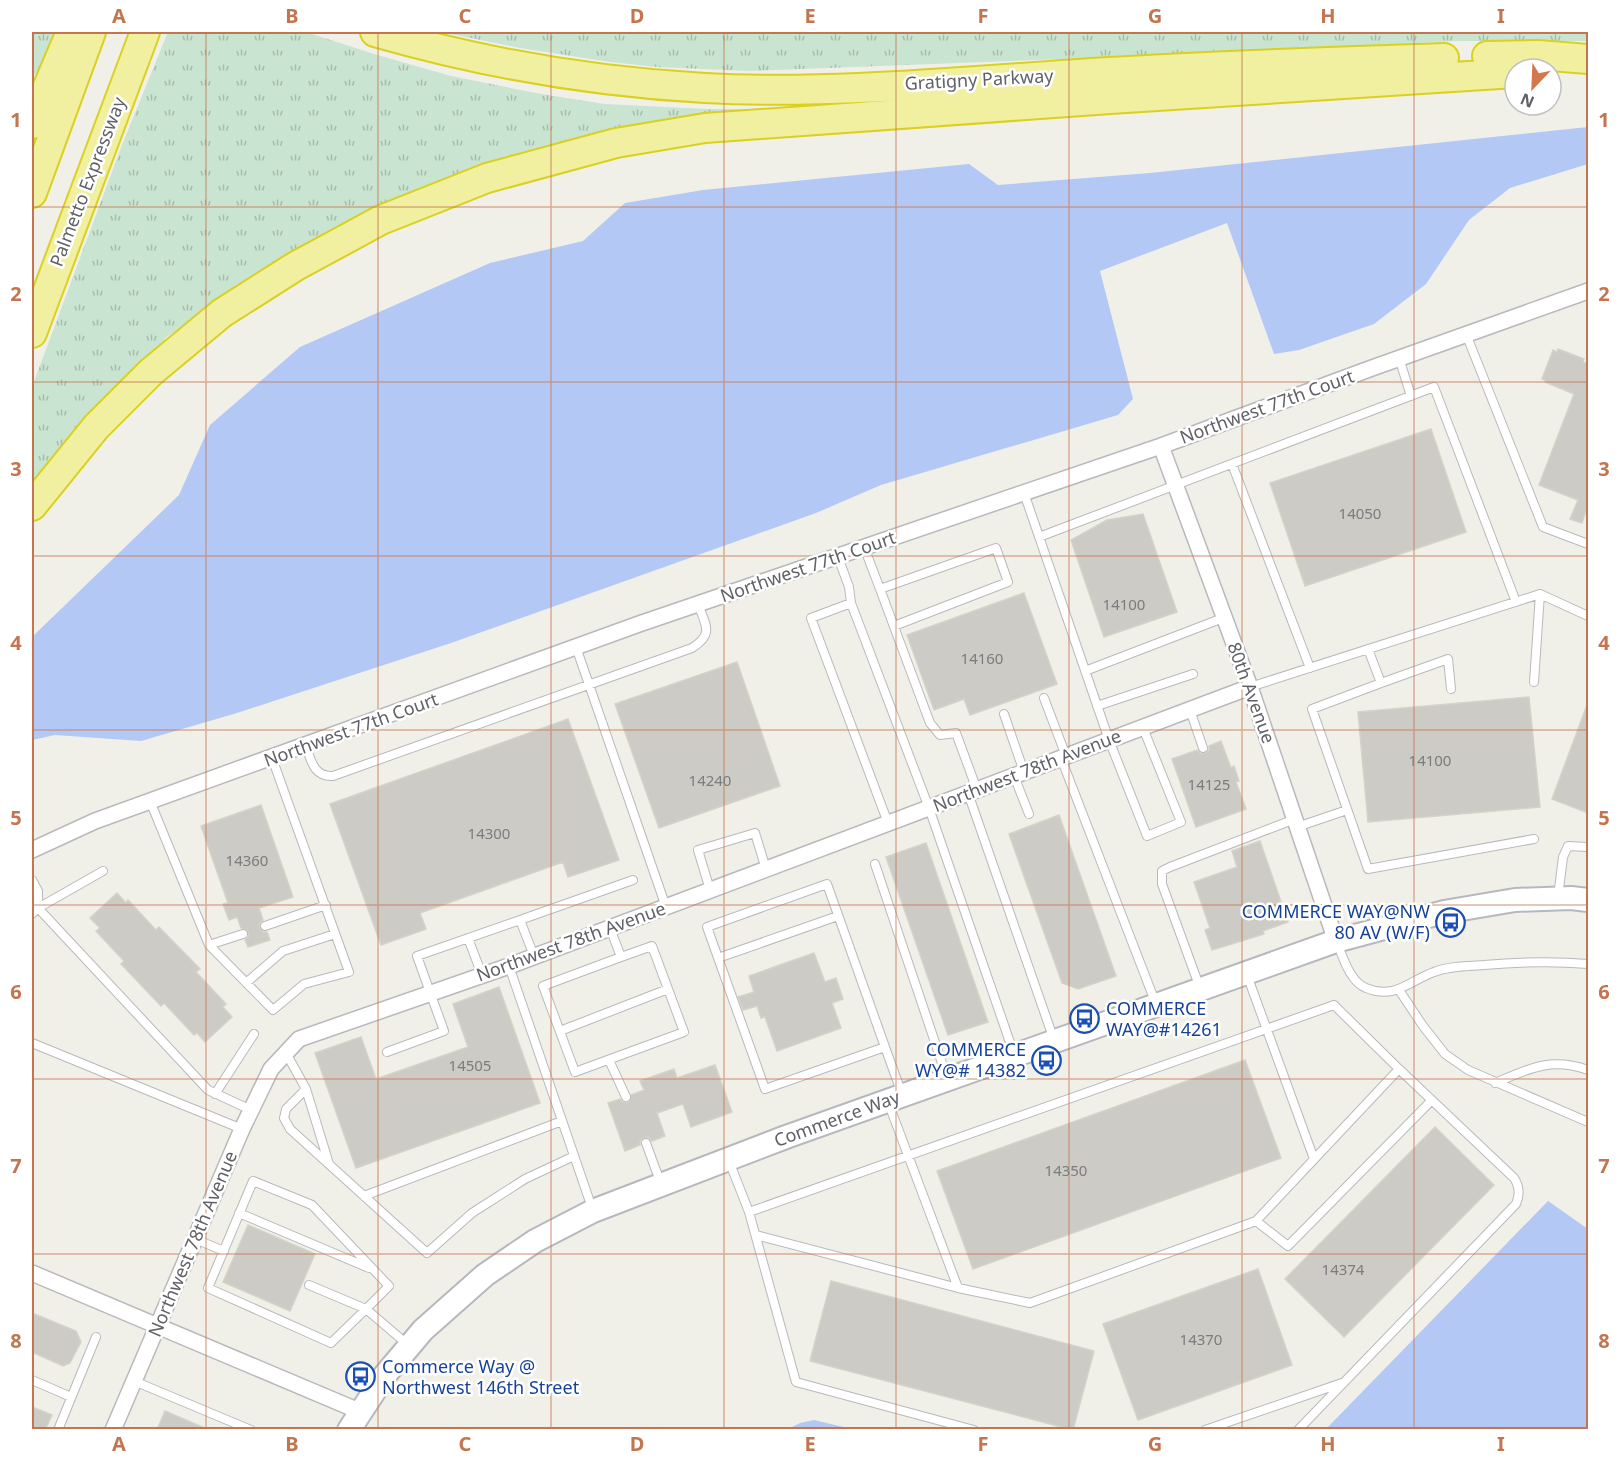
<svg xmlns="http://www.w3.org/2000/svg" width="1620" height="1461" font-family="'Noto Sans',sans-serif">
<defs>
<pattern id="grass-tufts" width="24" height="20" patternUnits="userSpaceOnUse" patternTransform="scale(1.5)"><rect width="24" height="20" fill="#c9e4d0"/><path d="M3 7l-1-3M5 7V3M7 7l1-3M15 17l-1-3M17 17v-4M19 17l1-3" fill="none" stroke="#a7bcad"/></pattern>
</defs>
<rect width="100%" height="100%" fill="#f0f0e9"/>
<path fill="url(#grass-tufts)" d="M 32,32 L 57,32 L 45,63 L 34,75 L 32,82 Z
M 168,32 L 306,32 L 374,54 L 451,76 L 541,94 L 605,104 L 706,109 L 775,109 L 676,128 L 289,254 L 258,272 L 164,339 L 167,343 L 32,492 L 32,387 L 122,145 Z
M 441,32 L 1588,32 L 1588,41 L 1456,41 L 1195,54 L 749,71 L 657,67 L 610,62 L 520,48 Z"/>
<path fill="#b4c8f5" d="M 1588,127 L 1588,164 L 1510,188 L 1469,220 L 1426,284 L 1374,324 L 1299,350 L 1274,354 L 1227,223 L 1100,271 L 1133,399 L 1118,415 L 881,485 L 816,513 L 451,643 L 237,713 L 141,741 L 55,735 L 32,740 L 32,637 L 179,495 L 210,425 L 300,347 L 490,263 L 583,241 L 625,203 L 703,190 L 969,164 L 998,185 L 1150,173 Z
M 1548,1201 L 1588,1229 L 1588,1429 L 1326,1429 Z
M 814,1420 L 852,1429 L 788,1429 L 800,1423 Z"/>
<path fill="#cccbc5" stroke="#d4d3c8" stroke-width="1.5" d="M 1558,349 L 1584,359 L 1583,362 L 1588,364 L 1588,505 L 1582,523 L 1570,519 L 1578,500 L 1539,485 L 1574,394 L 1545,382 L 1545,380 L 1542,379 L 1553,350 L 1557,352 Z
M 1431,429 L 1466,532 L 1305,586 L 1270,483 Z
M 1143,514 L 1177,612 L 1104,637 L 1071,540 L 1107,520 Z
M 1024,593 L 1057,684 L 970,715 L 964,699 L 934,710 L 907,635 Z
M 737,662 L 780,786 L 659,828 L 615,704 Z
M 1529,697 L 1540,807 L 1368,822 L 1358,712 Z
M 1587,705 L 1588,705 L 1588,813 L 1552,799 Z
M 568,719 L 619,860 L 568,877 L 563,862 L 420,913 L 426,929 L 381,945 L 330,804 Z
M 1221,741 L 1231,768 L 1234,766 L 1239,781 L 1236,782 L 1246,809 L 1196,827 L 1172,759 L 1197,750 L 1201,754 L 1205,753 L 1209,750 L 1209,746 Z
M 261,805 L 293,897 L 259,908 L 263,920 L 259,924 L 260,928 L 263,932 L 267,932 L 270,940 L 248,947 L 245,940 L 249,936 L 247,930 L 241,928 L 237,917 L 229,920 L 223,904 L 228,903 L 201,826 Z
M 1059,815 L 1116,976 L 1078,989 L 1062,983 L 1009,834 Z
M 1260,841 L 1288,922 L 1263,931 L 1264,934 L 1212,950 L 1205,930 L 1210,928 L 1194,882 L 1237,867 L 1232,851 Z
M 926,843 L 988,1022 L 948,1035 L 886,857 Z
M 117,893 L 126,903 L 128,900 L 156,930 L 159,927 L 200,969 L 196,972 L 226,1004 L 223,1007 L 232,1017 L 205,1042 L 197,1033 L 194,1035 L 164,1003 L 161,1006 L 121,964 L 124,961 L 96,931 L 100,928 L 90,918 Z
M 814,953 L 825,982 L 836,978 L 843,999 L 832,1003 L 841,1028 L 777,1051 L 765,1017 L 761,1018 L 757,1006 L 743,1010 L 738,997 L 754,992 L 749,976 Z
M 499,987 L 540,1103 L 356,1168 L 315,1053 L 361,1037 L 376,1079 L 468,1047 L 453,1004 Z
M 1245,1060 L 1281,1158 L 973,1269 L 937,1171 Z
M 715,1065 L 732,1112 L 691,1127 L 683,1104 L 657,1113 L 665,1136 L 652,1141 L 648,1137 L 643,1138 L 640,1141 L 640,1145 L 625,1151 L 608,1103 L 620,1099 L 623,1102 L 629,1102 L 631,1095 L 644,1090 L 640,1081 L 674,1069 L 677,1078 Z
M 1435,1127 L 1494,1185 L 1344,1337 L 1285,1279 Z
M 248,1225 L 315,1254 L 290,1311 L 223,1282 Z
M 1258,1269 L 1292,1365 L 1138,1420 L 1103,1324 Z
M 831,1281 L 1094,1351 L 1073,1430 L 810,1361 Z
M 32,1313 L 76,1331 L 81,1342 L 70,1363 L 63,1366 L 32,1352 Z
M 32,1407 L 52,1415 L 45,1430 L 32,1430 Z
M 165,1411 L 209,1430 L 157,1430 Z"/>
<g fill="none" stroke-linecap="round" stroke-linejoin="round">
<defs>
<path id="lane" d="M 1466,334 L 1543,527 L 1588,544
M 1399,358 L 1411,396
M 1232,464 L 1310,668
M 1024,493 L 1109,740 L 1147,836 L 1181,822 L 1143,728
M 1039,537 L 1434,387 L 1516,602
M 864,547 L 880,589
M 838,557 L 849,587 L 851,603
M 1540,594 L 1588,616
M 894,626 L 1008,582 L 996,548 L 880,589 L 930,723 L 940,735 L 956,733 L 977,790
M 576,647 L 666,907
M 1368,649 L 1381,683 L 1312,709 L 1368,869 L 1534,839
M 1085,671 L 1223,618
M 1381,683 L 1448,659 L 1451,689
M 1250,687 L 1540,594 L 1534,682
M 1044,698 L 1066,756
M 1097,706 L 1193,674
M 1190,710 L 1203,748
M 1004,714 L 1024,772
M 306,746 C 311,761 314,777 333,776 L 692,648 C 714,634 706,626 698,604
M 1061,758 L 1156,1004
M 1014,776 L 1029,814
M 968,793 L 1054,1040
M 150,801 L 209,945 L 273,1010 L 304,984 L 349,972 L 272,758
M 888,823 L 811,618 L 851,603 L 929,808 L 1014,1054
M 1297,827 L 1347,810
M 875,864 L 947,1078
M 32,880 L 38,891 L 38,908
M 710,890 L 698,850 L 755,833 L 766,869
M 1558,897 L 1563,857 L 1568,846 L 1588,847
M 32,906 L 38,908 L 103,871
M 32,914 L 38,908 L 208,1090 L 251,1110
M 265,926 L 326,905
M 610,928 L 621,957 L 543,986 L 575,1072 L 684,1032 L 652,946 L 621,957
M 468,938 L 482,975
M 1337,943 C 1343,957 1350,982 1366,988 C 1395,1000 1409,981 1434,972 C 1449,966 1468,966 1484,965 C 1519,962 1553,961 1588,964
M 209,945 L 243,934
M 534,956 L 520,920 L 633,880
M 718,958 L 838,916
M 509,966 L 592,1208
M 1247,975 L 1314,1159
M 246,983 L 283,951 L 335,934
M 1200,988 L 1162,884 L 1162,871 L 1170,867 L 1295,819
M 1399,990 L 1423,1026 L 1445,1054 L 1468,1070 L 1588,1122
M 560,1031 L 668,989
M 32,1043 L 242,1129
M 885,1047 L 827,884 L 707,927 L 765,1089 L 885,1047 L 902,1094
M 387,1052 L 444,1031 L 417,956 L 520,920
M 286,1053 L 306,1089
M 609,1060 L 626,1097
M 1495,1083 C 1530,1068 1551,1057 1588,1070
M 215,1094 L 254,1034
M 888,1102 C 911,1164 935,1226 958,1288 L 1030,1303 L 1256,1221 L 1399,1069 L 1334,1005 L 749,1212 L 796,1382 L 974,1430
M 646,1143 L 661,1184
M 729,1161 L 749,1212
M 329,1164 L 306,1089 L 286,1109 L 284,1118 L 290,1129 L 427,1253 L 472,1213 L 525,1179 L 574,1156
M 364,1196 L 562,1121
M 239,1213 L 369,1268
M 1256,1221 L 1288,1246 L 1432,1100
M 756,1235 L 958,1288
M 195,1239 L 224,1251
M 309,1285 L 366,1309 L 389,1286 L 312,1205 L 253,1181 L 208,1288 L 331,1343 L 366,1309 L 407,1344
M 32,1380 L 71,1397
M 134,1381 L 251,1430
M 58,1430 L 96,1337
M 1205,1430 L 1342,1383
M 1298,1430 L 1516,1204 C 1520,1195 1520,1187 1514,1178 L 1399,1069"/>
<path id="street" d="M 1161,446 L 1250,687 L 1336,941
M 32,850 L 95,821 L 639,624 L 1161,446 L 1372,368 L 1588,291
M 32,1273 L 359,1411
M 113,1430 L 242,1129 L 271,1069 L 299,1039 L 509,966 L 1250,687"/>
<path id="secondary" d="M 349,1430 L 385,1375 L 423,1330 L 485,1275 L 535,1241 L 593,1211 L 786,1137 L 1336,941 L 1444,912 L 1515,900 L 1571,898 L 1588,900"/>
<path id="highway" d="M 375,32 C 483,63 593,82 705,88 C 839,95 975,80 1109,72 C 1221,65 1332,62 1444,58
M 1487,56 L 1538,55 L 1588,59
M 32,124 L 71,32
M 32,193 L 91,32
M 32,333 L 145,32
M 32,506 L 96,427 L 151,372 L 222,313 L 296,266 L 381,220 L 487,178 L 616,143 L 705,128 L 1110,99 L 1515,73"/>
</defs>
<use href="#lane" stroke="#b9b9bd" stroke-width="10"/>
<use href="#street" stroke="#b9b9bd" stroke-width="18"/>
<use href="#secondary" stroke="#b7b8be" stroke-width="26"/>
<use href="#highway" stroke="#dbd01e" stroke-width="32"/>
<use href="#lane" stroke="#fff" stroke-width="8"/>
<use href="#street" stroke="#fff" stroke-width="15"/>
<use href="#secondary" stroke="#fff" stroke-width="22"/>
<use href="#highway" stroke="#f0f0a0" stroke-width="28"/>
</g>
<path fill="none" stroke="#c3754f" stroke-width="1.5" stroke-opacity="0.55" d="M 206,32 L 206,1430M 378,32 L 378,1430M 551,32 L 551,1430M 724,32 L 724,1430M 896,32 L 896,1430M 1069,32 L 1069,1430M 1242,32 L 1242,1430M 1414,32 L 1414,1430M 32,207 L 1588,207M 32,382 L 1588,382M 32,556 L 1588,556M 32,730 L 1588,730M 32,905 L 1588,905M 32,1079 L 1588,1079M 32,1254 L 1588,1254"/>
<defs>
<symbol id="bus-ring" viewBox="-11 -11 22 22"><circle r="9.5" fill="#fff" stroke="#1a4fb4" stroke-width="1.5"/><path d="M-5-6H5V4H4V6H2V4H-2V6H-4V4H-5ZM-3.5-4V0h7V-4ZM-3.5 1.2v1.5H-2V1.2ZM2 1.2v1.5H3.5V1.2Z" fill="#1a4fb4"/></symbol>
</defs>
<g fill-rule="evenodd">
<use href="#bus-ring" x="1434" y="906" width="33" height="33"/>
<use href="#bus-ring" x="1068" y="1002" width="33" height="33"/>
<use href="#bus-ring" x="1030" y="1044" width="33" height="33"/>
<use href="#bus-ring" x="344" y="1360" width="33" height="33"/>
</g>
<g text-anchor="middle" stroke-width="5" stroke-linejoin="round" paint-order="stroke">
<g font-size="15" fill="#7b7c7e">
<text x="1360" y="519">14050</text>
<text x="1124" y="610">14100</text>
<text x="982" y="664">14160</text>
<text x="1430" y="766">14100</text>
<text x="710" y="786">14240</text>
<text x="1209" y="790">14125</text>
<text x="489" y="839">14300</text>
<text x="247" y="866">14360</text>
<text x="470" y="1071">14505</text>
<text x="1066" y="1176">14350</text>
<text x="1343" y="1275">14374</text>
<text x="1201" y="1345">14370</text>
</g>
<g font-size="18" fill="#606167" stroke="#fff">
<text transform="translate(979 80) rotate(-3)" y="6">Gratigny Parkway</text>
<text transform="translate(88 182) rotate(-69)" y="6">Palmetto Expressway</text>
<text transform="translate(1267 407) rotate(-20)" y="6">Northwest 77th Court</text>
<text transform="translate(808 567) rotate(-19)" y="6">Northwest 77th Court</text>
<text transform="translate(1251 693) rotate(70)" y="6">80th Avenue</text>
<text transform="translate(351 730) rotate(-20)" y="6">Northwest 77th Court</text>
<text transform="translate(1027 771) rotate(-21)" y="6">Northwest 78th Avenue</text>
<text transform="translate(571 942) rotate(-20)" y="6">Northwest 78th Avenue</text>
<text transform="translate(837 1119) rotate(-20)" y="6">Commerce Way</text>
<text transform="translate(193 1244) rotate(-67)" y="6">Northwest 78th Avenue</text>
</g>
<g font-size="18" fill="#164399" stroke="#fff" text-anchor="end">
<text x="1430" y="918">COMMERCE WAY@NW<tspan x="1430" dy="21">80 AV (W/F)</tspan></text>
<text x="1106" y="1015" text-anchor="start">COMMERCE<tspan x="1106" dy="21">WAY@#14261</tspan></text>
<text x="1026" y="1056">COMMERCE<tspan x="1026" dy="21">WY@# 14382</tspan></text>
<text x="382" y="1373" text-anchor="start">Commerce Way @<tspan x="382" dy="21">Northwest 146th Street</tspan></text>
</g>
</g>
<rect width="1620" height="1461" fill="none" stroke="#ffffff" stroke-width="66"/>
<g transform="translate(1533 87) rotate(203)"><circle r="28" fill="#ffffff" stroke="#bfc0c2" stroke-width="1.5"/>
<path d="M0-4.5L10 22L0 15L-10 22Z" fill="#d4784b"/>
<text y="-9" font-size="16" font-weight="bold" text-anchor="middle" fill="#606167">N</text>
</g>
<rect x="33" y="33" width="1554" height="1395" fill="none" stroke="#c3754f" stroke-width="2"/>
<g font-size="20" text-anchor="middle" font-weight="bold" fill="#c3754f">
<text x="119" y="23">A</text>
<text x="292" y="23">B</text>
<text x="465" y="23">C</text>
<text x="637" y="23">D</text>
<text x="810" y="23">E</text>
<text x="983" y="23">F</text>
<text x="1155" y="23">G</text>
<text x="1328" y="23">H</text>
<text x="1501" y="23">I</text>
<text x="16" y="127">1</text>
<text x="1604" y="127">1</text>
<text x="16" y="301">2</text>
<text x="1604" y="301">2</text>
<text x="16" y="476">3</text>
<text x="1604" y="476">3</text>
<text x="16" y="650">4</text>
<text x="1604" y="650">4</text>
<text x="16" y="825">5</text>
<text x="1604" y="825">5</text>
<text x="16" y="999">6</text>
<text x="1604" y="999">6</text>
<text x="16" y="1173">7</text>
<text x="1604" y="1173">7</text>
<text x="16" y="1348">8</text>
<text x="1604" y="1348">8</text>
<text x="119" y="1451">A</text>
<text x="292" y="1451">B</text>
<text x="465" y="1451">C</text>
<text x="637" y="1451">D</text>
<text x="810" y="1451">E</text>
<text x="983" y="1451">F</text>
<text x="1155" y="1451">G</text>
<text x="1328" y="1451">H</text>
<text x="1501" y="1451">I</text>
</g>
</svg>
